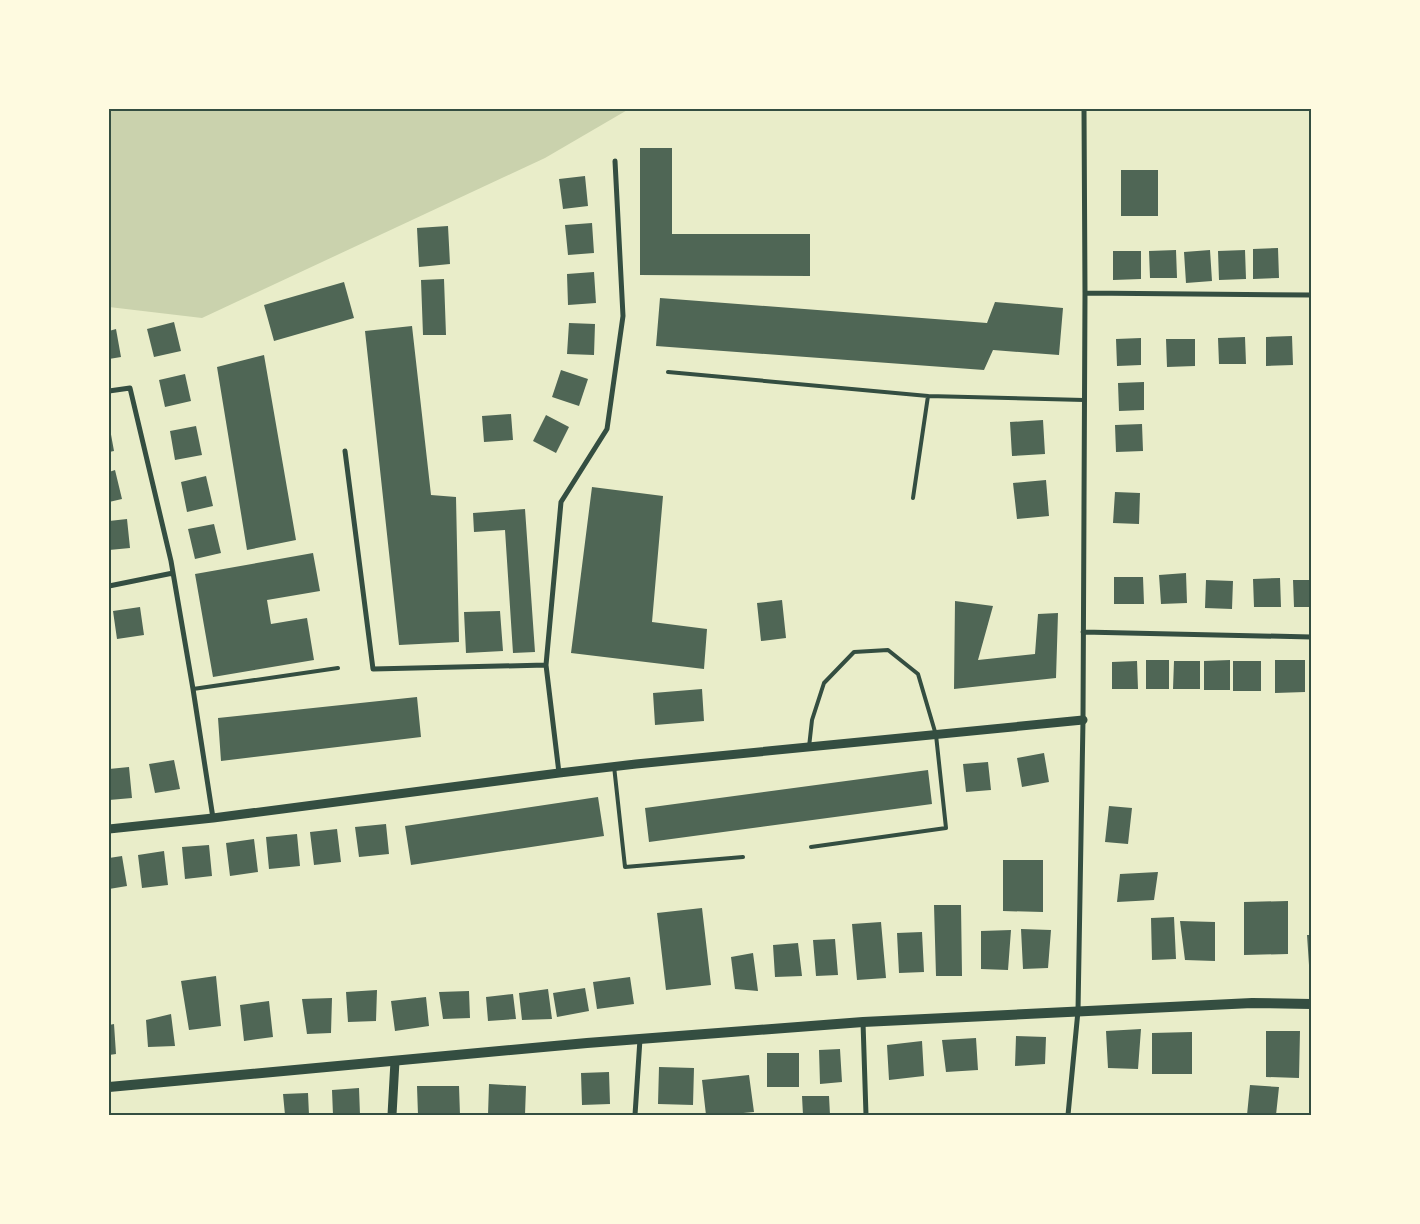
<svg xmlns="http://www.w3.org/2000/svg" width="1420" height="1224" font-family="Manrope,sans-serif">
<rect width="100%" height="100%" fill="#e9edc9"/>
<path fill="#cad2ad" d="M 109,109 L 629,109 L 545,158 L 202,318 L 109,307 Z"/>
<path fill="#4f6655" d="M 640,148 L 672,148 L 672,234 L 810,234 L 810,276 L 640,275 Z
M 1121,170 L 1158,170 L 1158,216 L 1121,216 Z
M 585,176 L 588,206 L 563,209 L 559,179 Z
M 592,223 L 594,253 L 568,255 L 565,225 Z
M 448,226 L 450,264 L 419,267 L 417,228 Z
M 1278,248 L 1279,278 L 1253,279 L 1253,249 Z
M 1176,250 L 1177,278 L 1150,278 L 1149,251 Z
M 1210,250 L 1212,281 L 1186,283 L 1184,252 Z
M 1245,250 L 1246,279 L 1219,280 L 1218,251 Z
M 1113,251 L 1141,251 L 1141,279 L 1113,280 Z
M 594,272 L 596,303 L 568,305 L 567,274 Z
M 444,279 L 446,335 L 423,335 L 421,280 Z
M 344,282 L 354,318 L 274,341 L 264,305 Z
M 660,298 L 987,323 L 995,302 L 1063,308 L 1059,355 L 993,350 L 984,370 L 656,346 Z
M 174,322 L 181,351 L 154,357 L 147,329 Z
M 569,323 L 595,324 L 594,355 L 567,354 Z
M 412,326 L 431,495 L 456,497 L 459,642 L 399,645 L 365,331 Z
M 116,329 L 121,357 L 109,359 L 109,331 Z
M 1292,336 L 1293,365 L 1266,366 L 1266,337 Z
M 1245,337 L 1246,364 L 1219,364 L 1218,338 Z
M 1141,338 L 1141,365 L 1117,366 L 1116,339 Z
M 1166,339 L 1195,339 L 1195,366 L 1167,367 Z
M 264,355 L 296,540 L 247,550 L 217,367 Z
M 561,370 L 588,379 L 579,406 L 552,397 Z
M 185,374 L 191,401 L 165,407 L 159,380 Z
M 1144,382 L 1144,410 L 1119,411 L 1118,383 Z
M 511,414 L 513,440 L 484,442 L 482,416 Z
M 546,415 L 569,427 L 556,453 L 533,441 Z
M 1043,420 L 1045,454 L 1012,456 L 1010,422 Z
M 1142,424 L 1143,451 L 1116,452 L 1115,425 Z
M 196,426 L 202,455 L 175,460 L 170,431 Z
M 109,429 L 110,429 L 114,451 L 109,452 Z
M 115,470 L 122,499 L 109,502 L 109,472 Z
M 206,476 L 213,506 L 187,512 L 181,482 Z
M 1046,480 L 1049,516 L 1017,519 L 1013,483 Z
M 592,487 L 663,496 L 652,622 L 707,629 L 704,669 L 571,653 Z
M 1115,492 L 1140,493 L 1139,524 L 1113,523 Z
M 525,509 L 535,652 L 513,653 L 505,530 L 474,532 L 473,513 Z
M 127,519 L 130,548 L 109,550 L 109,521 Z
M 214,524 L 221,553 L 195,559 L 188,529 Z
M 313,553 L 320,591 L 267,600 L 271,624 L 307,618 L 314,660 L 213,677 L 195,574 Z
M 1186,573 L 1187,603 L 1161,604 L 1159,575 Z
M 1114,577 L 1143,577 L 1144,604 L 1114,604 Z
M 1280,578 L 1281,607 L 1254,607 L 1253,579 Z
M 1206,580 L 1233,581 L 1232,609 L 1205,608 Z
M 1293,580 L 1311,580 L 1311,607 L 1294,607 Z
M 782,600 L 786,638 L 761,641 L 757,603 Z
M 955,601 L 993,606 L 978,660 L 1035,654 L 1038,614 L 1058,613 L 1056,678 L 954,689 Z
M 140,607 L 144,635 L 117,639 L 113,611 Z
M 500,611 L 503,651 L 466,653 L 464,612 Z
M 1146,660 L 1169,660 L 1169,689 L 1146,689 Z
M 1230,660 L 1230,690 L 1204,690 L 1204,661 Z
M 1275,660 L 1305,660 L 1305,692 L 1275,693 Z
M 1137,661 L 1138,689 L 1112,689 L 1112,662 Z
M 1174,661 L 1200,661 L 1200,689 L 1173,689 Z
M 1233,661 L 1261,661 L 1261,691 L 1233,691 Z
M 702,689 L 704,721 L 655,725 L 653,693 Z
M 417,697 L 421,737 L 221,761 L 218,718 Z
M 1044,753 L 1049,782 L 1022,787 L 1017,758 Z
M 174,760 L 180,789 L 155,793 L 149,764 Z
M 988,762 L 991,790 L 966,792 L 963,764 Z
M 129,767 L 132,798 L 109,800 L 109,769 Z
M 928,770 L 932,804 L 649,842 L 645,808 Z
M 598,797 L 604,836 L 411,865 L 405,826 Z
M 1109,806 L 1132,808 L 1128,844 L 1105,842 Z
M 386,824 L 389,854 L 359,857 L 355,827 Z
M 337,829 L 341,862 L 314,865 L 310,832 Z
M 297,834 L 300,866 L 269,869 L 266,837 Z
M 254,839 L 258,872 L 230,876 L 226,843 Z
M 209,845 L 212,876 L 185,879 L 182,847 Z
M 164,851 L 168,885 L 142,888 L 138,855 Z
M 122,856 L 127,886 L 109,889 L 109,858 Z
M 1003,860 L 1043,860 L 1043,912 L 1003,911 Z
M 1158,872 L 1154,900 L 1117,902 L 1120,874 Z
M 1288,901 L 1288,954 L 1244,955 L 1244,902 Z
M 934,905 L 961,905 L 962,976 L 936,976 Z
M 702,908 L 711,985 L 666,990 L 657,913 Z
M 1174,917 L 1176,959 L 1152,960 L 1151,918 Z
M 1180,921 L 1215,922 L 1215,961 L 1185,960 Z
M 881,922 L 886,978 L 857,980 L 852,924 Z
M 1021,929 L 1051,930 L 1048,968 L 1023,969 Z
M 1011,930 L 1008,970 L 981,969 L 981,931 Z
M 922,932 L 924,972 L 899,973 L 897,933 Z
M 1307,935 L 1311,935 L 1311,965 L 1309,965 Z
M 835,939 L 838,975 L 816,976 L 813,940 Z
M 798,943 L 802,976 L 775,977 L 773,945 Z
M 753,953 L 758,991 L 735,989 L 731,957 Z
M 216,976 L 221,1026 L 189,1030 L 181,981 Z
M 630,977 L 634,1004 L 597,1009 L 593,982 Z
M 585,988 L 589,1011 L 557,1017 L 553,993 Z
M 548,989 L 552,1019 L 522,1020 L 519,993 Z
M 377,990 L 376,1021 L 348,1022 L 346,992 Z
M 469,991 L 470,1018 L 443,1019 L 439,992 Z
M 513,994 L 516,1019 L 488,1021 L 486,997 Z
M 426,997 L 429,1026 L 395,1031 L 391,1001 Z
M 332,998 L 331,1033 L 307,1034 L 302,999 Z
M 269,1001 L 273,1037 L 244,1041 L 240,1005 Z
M 171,1014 L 175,1046 L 148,1047 L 146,1020 Z
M 114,1024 L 116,1054 L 109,1055 L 109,1025 Z
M 1141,1029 L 1138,1069 L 1108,1068 L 1106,1031 Z
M 1266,1031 L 1300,1031 L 1299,1078 L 1266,1077 Z
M 1192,1032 L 1192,1074 L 1152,1074 L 1152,1033 Z
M 1016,1036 L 1046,1037 L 1045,1064 L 1015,1066 Z
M 976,1038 L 978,1070 L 946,1072 L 942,1040 Z
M 922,1041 L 924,1076 L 889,1080 L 887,1045 Z
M 840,1049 L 842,1082 L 820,1084 L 819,1050 Z
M 767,1053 L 799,1053 L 799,1087 L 767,1087 Z
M 659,1067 L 694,1068 L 693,1105 L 658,1104 Z
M 609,1072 L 610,1104 L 582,1105 L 581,1073 Z
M 749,1075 L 754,1112 L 722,1115 L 706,1115 L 702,1080 Z
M 489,1084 L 526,1086 L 525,1115 L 488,1115 Z
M 1250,1085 L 1279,1087 L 1276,1115 L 1247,1115 Z
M 417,1086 L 459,1086 L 460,1115 L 418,1115 Z
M 359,1088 L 360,1115 L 333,1115 L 332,1090 Z
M 308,1093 L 309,1115 L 285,1115 L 283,1094 Z
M 802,1096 L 829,1096 L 830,1115 L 803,1115 Z"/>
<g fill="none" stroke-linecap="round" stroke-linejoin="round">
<path stroke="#344e41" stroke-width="4" d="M 668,372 L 928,396 L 1084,400
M 913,498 L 928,396
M 193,689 L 338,668
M 809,747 L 812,720 L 824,683 L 854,652 L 888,650 L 918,674 L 936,735 L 946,828 L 811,847
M 614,766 L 625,867 L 743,857"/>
<path stroke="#344e41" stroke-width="5" d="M 1085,293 L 1311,295
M 109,391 L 130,388 L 171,561 L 193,689 L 213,818
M 345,451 L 373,669 L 546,665 L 559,773
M 109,586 L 173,573
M 1083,632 L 1311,637
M 546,665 L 561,502 L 607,429 L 623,316 L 615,161
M 863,1022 L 866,1115
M 635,1115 L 640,1039
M 1068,1115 L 1078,1011 L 1083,720 L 1085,293 L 1084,109"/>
<path stroke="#344e41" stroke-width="9" d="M 109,829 L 213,818 L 559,773 L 636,764 L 1083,720
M 392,1115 L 395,1061"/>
<path stroke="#344e41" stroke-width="10" d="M 109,1087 L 587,1043 L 863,1022 L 1252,1003 L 1311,1004"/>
</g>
<rect width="1420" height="1224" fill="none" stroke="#fefae0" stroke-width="220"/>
<rect x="110" y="110" width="1200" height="1004" fill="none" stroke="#344e41" stroke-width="2"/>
</svg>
